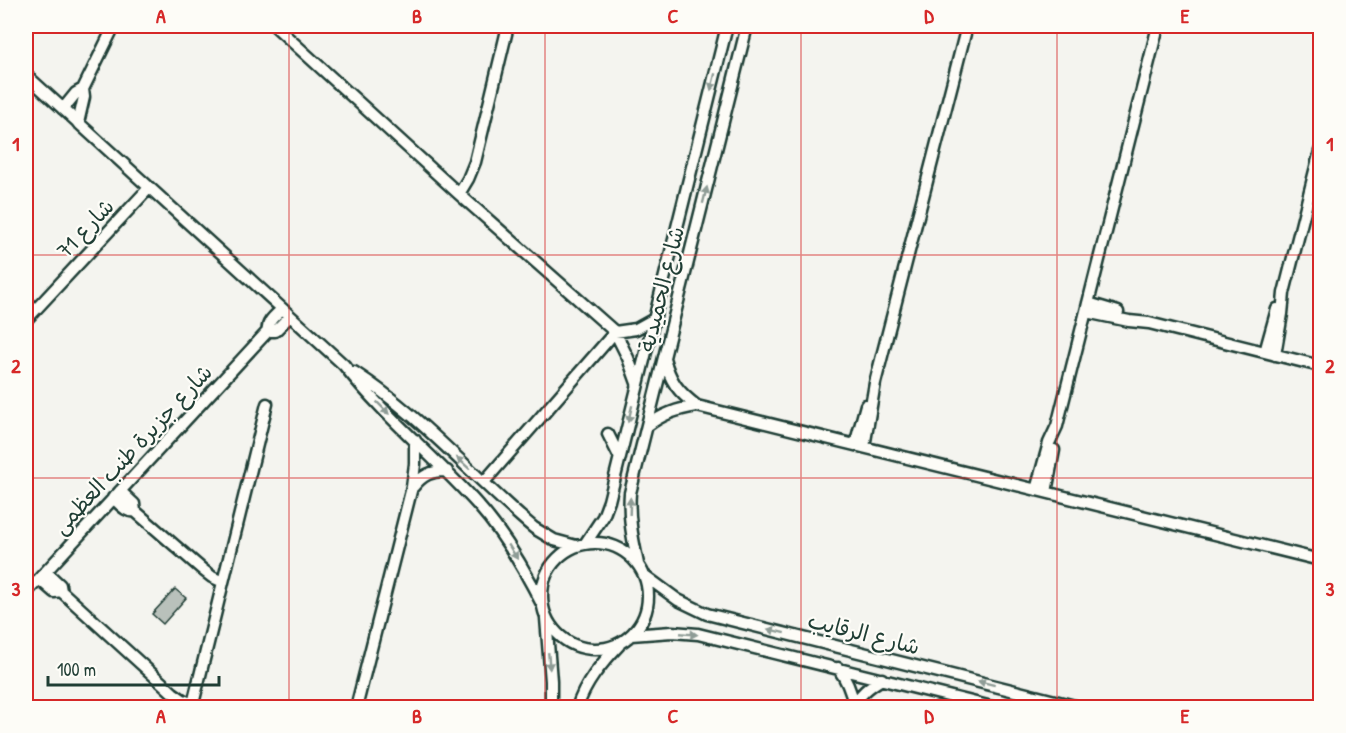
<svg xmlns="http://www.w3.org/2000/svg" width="1346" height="733" font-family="'Patrick Hand','Playpen Sans Arabic',sans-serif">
<rect width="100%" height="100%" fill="#f4f4ef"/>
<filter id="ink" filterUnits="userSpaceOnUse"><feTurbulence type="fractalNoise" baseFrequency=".0167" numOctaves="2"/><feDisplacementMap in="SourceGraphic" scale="12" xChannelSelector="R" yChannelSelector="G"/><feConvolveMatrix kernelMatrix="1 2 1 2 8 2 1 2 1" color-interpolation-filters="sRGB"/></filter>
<g filter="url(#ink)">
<path fill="#b9c1bb" stroke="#1f3d34" stroke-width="1.5" d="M 175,589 L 186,598 L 163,624 L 152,614 Z"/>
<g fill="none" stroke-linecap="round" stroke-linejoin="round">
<defs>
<path id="minor" d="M 275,26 L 459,194 L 615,332 L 628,358 L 637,383
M 26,75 L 344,365 C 384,416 435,457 478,505 C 505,535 525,570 543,606
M 63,109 L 76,93 L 83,89
M 78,123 L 84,97 L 83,89 L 114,26
M 459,194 L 468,179 L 475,162 L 508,26
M 1088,303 L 1118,312
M 1086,312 L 1129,321 L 1149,323 L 1320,366
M 26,320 L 149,188
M 268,331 L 275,331 L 290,316
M 1265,352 L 1277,309
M 1275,355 L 1282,314 L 1284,293 L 1320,151
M 664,358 C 670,381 678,392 697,406 L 1320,560
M 354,372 C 421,415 473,477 534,528 L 554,540 L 576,546
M 647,426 C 663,414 677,409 697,406
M 608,434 L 620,458
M 855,445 L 866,405
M 864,447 L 875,383 L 967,26
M 484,482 L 615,332 L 636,329 L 654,319
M 413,487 C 422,475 432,470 447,471
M 1036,490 L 1049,443 L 1057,426 L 1158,26
M 120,491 L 134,504 L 135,511 L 203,570 L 212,577 L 223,582
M 1046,492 L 1054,450
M 113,498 C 120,504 126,513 135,511
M542 596a53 53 0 1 1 106 0a53 53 0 1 1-106 0Z
M 585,544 L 603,517 L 609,501 L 727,26
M 638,564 C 633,540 628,518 630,493 L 747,26
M 46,572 L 60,585 L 61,591 L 173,693 L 183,700 L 193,704
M 644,575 L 678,600 L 707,614 L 1083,708
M 39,579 L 54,592 L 61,591
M 26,593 L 268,331 C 266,322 276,315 282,309
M 546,618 L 551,681 L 551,708
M 631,635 L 672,632 L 698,634 L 996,708
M 838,668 C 847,680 851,690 854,705
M 192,708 L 267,404
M 356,708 L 412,487 L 415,464 L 415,440
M 577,708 C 585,683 601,664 619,645
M 853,708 C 859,694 870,686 882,679"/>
</defs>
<use href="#minor" stroke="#1f3d34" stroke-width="15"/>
<use href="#minor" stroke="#fdfcf7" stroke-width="10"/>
</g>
<defs><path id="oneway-solid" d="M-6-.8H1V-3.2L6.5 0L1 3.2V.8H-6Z" transform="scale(1.5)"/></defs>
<g fill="#8e9c96">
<use href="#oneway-solid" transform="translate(713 82) rotate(104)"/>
<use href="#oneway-solid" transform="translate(705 195) rotate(-76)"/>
<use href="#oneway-solid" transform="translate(383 408) rotate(45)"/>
<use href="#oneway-solid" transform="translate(630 414) rotate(104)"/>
<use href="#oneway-solid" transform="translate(463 463) rotate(-138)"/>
<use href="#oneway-solid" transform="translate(630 506) rotate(-88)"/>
<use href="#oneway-solid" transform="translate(513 552) rotate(58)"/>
<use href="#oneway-solid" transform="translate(776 631) rotate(-166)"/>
<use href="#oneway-solid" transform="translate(689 634) rotate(5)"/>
<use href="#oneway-solid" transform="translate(549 661) rotate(85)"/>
<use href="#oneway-solid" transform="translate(986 683) rotate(-166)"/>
</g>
</g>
<path fill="none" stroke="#d62828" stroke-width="1.5" stroke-opacity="0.55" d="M 289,26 L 289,708M 545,26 L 545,708M 801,26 L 801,708M 1057,26 L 1057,708M 26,255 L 1320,255M 26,478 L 1320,478"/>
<g text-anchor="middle" stroke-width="4.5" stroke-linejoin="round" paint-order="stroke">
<g font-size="22" fill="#1f3d34" stroke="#fdfcf7">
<text transform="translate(85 228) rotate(-47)" y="8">شارع 71</text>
<text transform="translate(661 289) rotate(-76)" y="8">شارع الحميدية</text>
<text transform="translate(132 449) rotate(-47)" y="8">شارع جزيرة طنب العظمى</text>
<text transform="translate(864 633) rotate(14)" y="8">شارع الرقايب</text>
</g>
</g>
<rect width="1346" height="733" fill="none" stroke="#fdfcf7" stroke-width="66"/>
<path d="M48 676v9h171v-9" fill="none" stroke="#1f3d34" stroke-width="3"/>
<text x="57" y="676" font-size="18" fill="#1f3d34" stroke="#fdfcf7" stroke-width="4.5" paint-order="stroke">100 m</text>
<rect x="33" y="33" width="1280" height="667" fill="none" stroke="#d62828" stroke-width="2"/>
<g font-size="20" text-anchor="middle" font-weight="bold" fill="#d62828">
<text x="161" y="23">A</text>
<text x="417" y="23">B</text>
<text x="673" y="23">C</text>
<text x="929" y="23">D</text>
<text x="1185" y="23">E</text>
<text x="16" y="151">1</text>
<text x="1330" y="151">1</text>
<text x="16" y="373">2</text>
<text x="1330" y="373">2</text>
<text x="16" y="596">3</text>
<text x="1330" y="596">3</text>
<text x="161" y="723">A</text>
<text x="417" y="723">B</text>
<text x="673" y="723">C</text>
<text x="929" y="723">D</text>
<text x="1185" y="723">E</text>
</g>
</svg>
